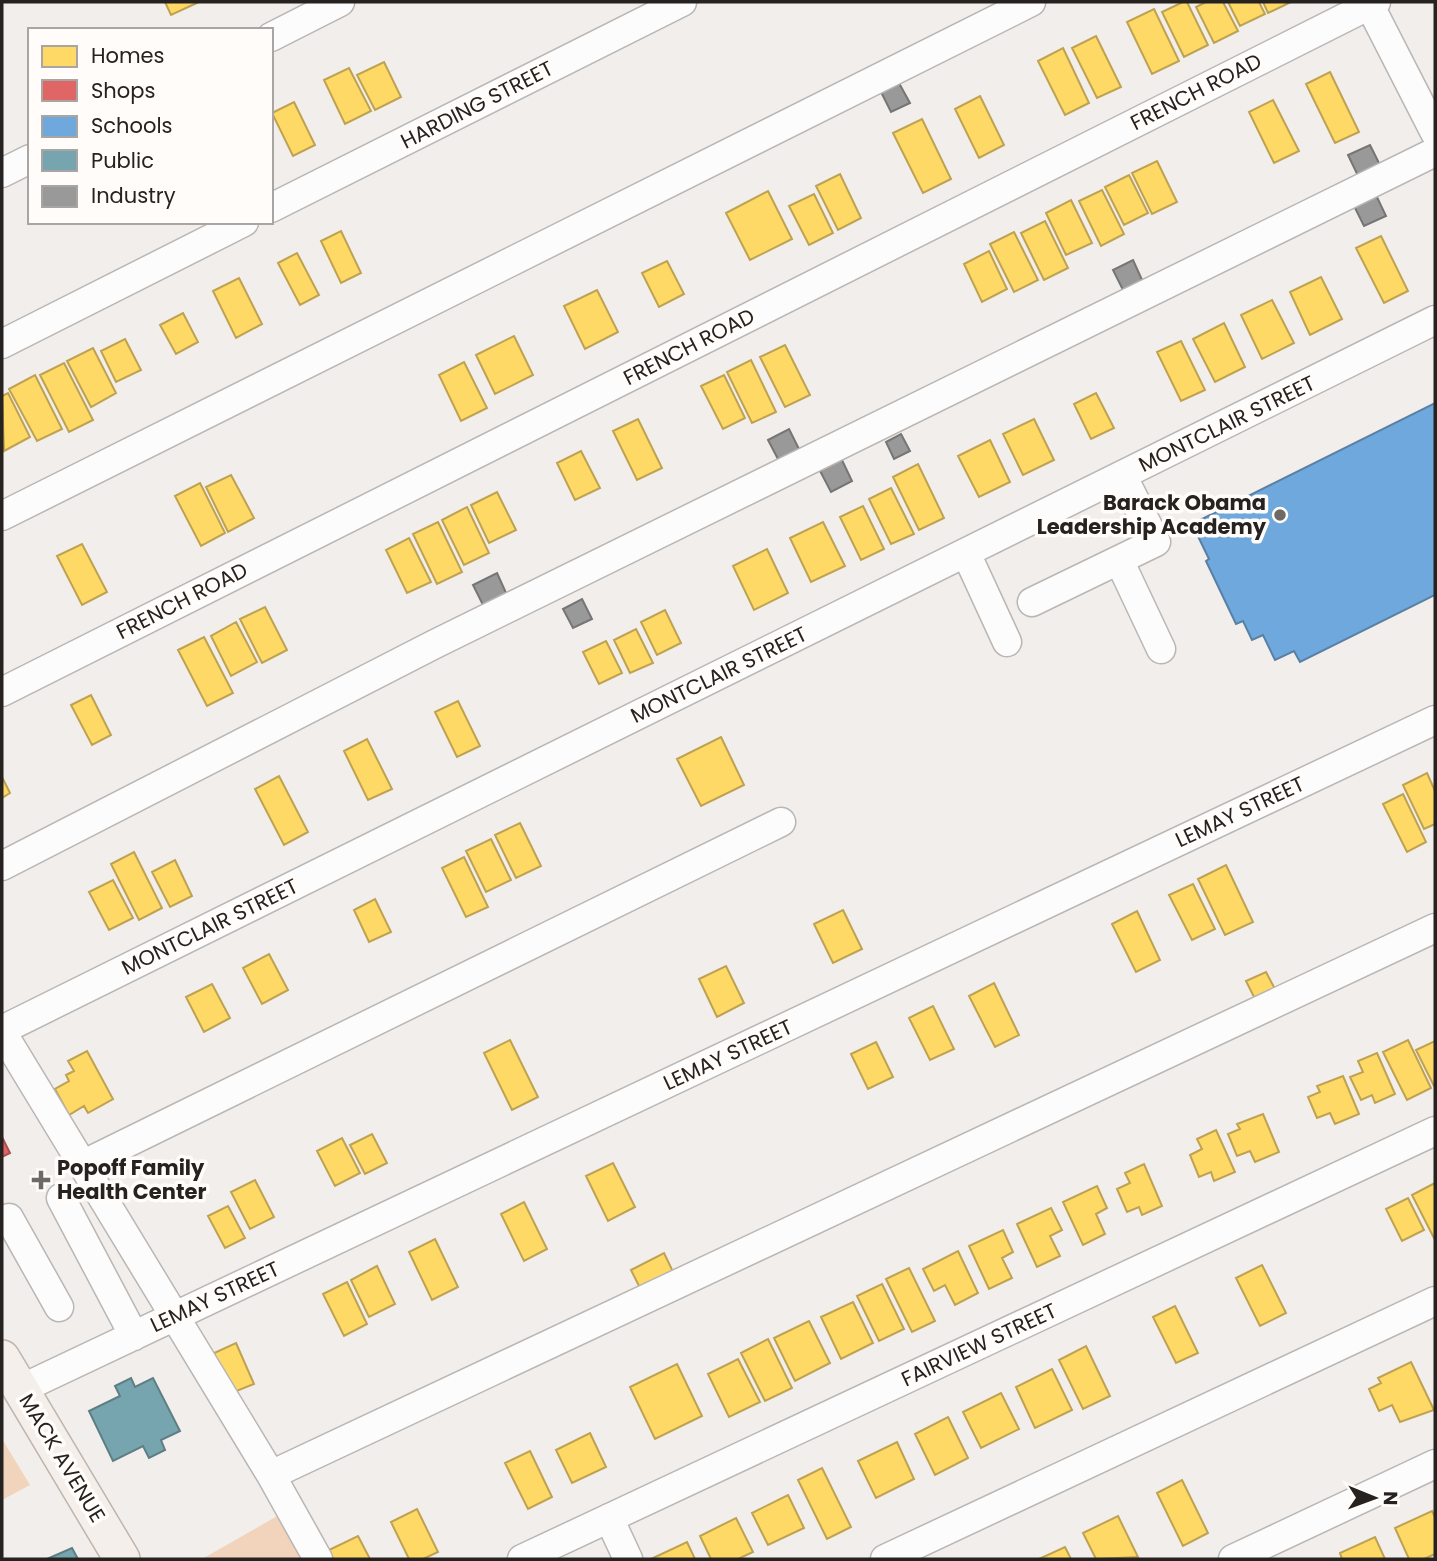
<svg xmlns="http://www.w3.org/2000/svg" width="1437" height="1561" font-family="Poppins,sans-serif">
<rect width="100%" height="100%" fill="#f2eeeb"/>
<path fill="#f1d4bb" d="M 2,1439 L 30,1485 L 2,1500 Z
M 279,1515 L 304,1559 L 202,1559 Z"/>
<path fill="#ffd966" stroke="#bea251" stroke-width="2" d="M 165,2 L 199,2 L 171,15 Z
M 1183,2 L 1187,2 L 1208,45 L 1184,57 L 1162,12 Z
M 1206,2 L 1223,2 L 1238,31 L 1214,43 L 1196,7 Z
M 1228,2 L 1259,2 L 1265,14 L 1240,26 Z
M 1263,2 L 1291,2 L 1268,13 Z
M 1154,9 L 1179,61 L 1152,74 L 1127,22 Z
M 1096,36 L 1121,87 L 1097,98 L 1072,48 Z
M 1063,48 L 1089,103 L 1065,115 L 1038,61 Z
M 384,62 L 401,97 L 375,110 L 357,75 Z
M 349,68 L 371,111 L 345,124 L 324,80 Z
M 1330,72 L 1359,132 L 1335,143 L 1306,84 Z
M 980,96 L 1004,145 L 979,158 L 955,109 Z
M 1273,100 L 1299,151 L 1274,163 L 1249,112 Z
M 294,102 L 315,145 L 293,156 L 272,113 Z
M 922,119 L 951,179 L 923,193 L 893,133 Z
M 1157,161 L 1177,202 L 1152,214 L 1132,173 Z
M 840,174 L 861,218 L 838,230 L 816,186 Z
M 1129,175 L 1148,213 L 1124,225 L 1105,187 Z
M 1102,190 L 1124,234 L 1101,246 L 1079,201 Z
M 768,191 L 792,239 L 750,260 L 726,213 Z
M 814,194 L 833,233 L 809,245 L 789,206 Z
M 1071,200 L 1092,243 L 1066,255 L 1046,213 Z
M 1045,221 L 1068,268 L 1044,280 L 1021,233 Z
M 341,231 L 361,273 L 341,283 L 321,241 Z
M 1014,232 L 1038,280 L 1014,292 L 990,244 Z
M 1381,236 L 1408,291 L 1384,303 L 1356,248 Z
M 989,251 L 1007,289 L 982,302 L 964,264 Z
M 297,253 L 319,295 L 300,305 L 278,263 Z
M 667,261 L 684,294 L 659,307 L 642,273 Z
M 1321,277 L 1342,319 L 1310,335 L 1290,292 Z
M 239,278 L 262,324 L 236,338 L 213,291 Z
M 597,290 L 618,332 L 585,349 L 564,306 Z
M 1272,300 L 1294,343 L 1262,359 L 1241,315 Z
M 183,313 L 198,342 L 176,354 L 160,325 Z
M 1224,323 L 1245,367 L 1215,382 L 1193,339 Z
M 514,336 L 533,375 L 495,394 L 476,355 Z
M 125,339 L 141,370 L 116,382 L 101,351 Z
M 1181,341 L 1205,390 L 1181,401 L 1157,352 Z
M 785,345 L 810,395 L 785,407 L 760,357 Z
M 93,348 L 116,393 L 91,407 L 67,361 Z
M 751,360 L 776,412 L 752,423 L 727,372 Z
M 464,362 L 487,408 L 461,421 L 439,375 Z
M 64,363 L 93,420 L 69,432 L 40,375 Z
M 35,375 L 62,429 L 37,441 L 9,389 Z
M 724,375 L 745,418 L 723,429 L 701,386 Z
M 8,393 L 30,437 L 4,451 L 2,396 Z
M 1096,393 L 1114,428 L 1091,439 L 1074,404 Z
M 638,419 L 662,468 L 637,480 L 613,431 Z
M 1034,419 L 1054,460 L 1023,475 L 1003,434 Z
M 990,440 L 1010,482 L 979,497 L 958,456 Z
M 581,451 L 600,488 L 575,500 L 557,463 Z
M 918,464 L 944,518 L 919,530 L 893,477 Z
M 231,475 L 254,518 L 228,532 L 206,487 Z
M 200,483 L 225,533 L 201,546 L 175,496 Z
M 891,488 L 914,534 L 891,544 L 869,499 Z
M 497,492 L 516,530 L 489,543 L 471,505 Z
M 863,506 L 884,549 L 861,560 L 840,517 Z
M 467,507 L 489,553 L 464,565 L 442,520 Z
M 438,522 L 462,572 L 437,584 L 413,534 Z
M 823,522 L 845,566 L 811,582 L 790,538 Z
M 409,538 L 431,582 L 407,593 L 386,550 Z
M 82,544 L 107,592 L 82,605 L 57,556 Z
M 767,549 L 788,593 L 754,610 L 733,566 Z
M 265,607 L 287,650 L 262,663 L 240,619 Z
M 665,610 L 681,643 L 657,655 L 641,622 Z
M 236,622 L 257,662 L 231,676 L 211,636 Z
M 636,629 L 653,663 L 630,673 L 614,640 Z
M 204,637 L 233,693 L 207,706 L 178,650 Z
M 606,641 L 622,673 L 599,684 L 583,652 Z
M 91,695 L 111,735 L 92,745 L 71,705 Z
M 458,701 L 480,746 L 457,757 L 435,712 Z
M 721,737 L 744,785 L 701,806 L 677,759 Z
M 367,739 L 392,789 L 368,800 L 344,751 Z
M 1427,773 L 1435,791 L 1435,824 L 1424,829 L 1403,785 Z
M 279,776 L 308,832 L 284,845 L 255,789 Z
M 2,777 L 10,793 L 2,798 Z
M 1403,794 L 1426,842 L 1407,852 L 1383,804 Z
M 520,823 L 541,866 L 516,878 L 495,835 Z
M 491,839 L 511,880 L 486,892 L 466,851 Z
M 134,852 L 162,908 L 139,920 L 111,864 Z
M 464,857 L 488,907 L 466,917 L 442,868 Z
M 175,860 L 192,896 L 170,907 L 152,872 Z
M 1226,865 L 1253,922 L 1225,935 L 1198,879 Z
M 113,880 L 133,918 L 109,930 L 89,892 Z
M 1193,884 L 1215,929 L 1192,940 L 1169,895 Z
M 375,899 L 391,932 L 369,942 L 354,910 Z
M 843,910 L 862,949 L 833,963 L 814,924 Z
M 1137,911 L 1160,960 L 1136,972 L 1112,924 Z
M 269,954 L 288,990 L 262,1004 L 243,968 Z
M 726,966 L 744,1003 L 717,1017 L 699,979 Z
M 1266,972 L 1275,989 L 1255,999 L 1246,981 Z
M 994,983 L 1019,1035 L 995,1047 L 969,996 Z
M 212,984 L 230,1018 L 204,1032 L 186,997 Z
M 933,1006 L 954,1049 L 930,1060 L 909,1018 Z
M 510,1040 L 538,1097 L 512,1110 L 484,1053 Z
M 1408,1040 L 1431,1088 L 1407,1100 L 1383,1052 Z
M 1435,1041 L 1435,1086 L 1434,1086 L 1416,1050 Z
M 876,1042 L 893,1077 L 868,1089 L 851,1054 Z
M 87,1051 L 113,1099 L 88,1113 L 84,1106 L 69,1115 L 55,1089 L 69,1081 L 66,1075 L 74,1071 L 68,1061 Z
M 1377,1053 L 1395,1094 L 1375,1103 L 1372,1095 L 1361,1100 L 1350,1077 L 1363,1072 L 1358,1061 Z
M 1343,1076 L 1359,1114 L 1335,1124 L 1330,1113 L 1317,1118 L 1308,1097 L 1320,1092 L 1317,1086 Z
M 1263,1114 L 1279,1152 L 1255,1162 L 1250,1151 L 1237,1156 L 1228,1134 L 1240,1129 L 1237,1124 Z
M 1216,1130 L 1235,1172 L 1214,1181 L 1211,1172 L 1199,1177 L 1190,1155 L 1202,1149 L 1197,1139 Z
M 372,1134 L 387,1163 L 365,1174 L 350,1145 Z
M 342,1138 L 360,1173 L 335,1186 L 317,1151 Z
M 613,1163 L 635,1207 L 608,1221 L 586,1176 Z
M 1144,1164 L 1162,1206 L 1142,1215 L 1139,1207 L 1127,1212 L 1117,1189 L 1130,1183 L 1125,1173 Z
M 255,1180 L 274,1217 L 250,1229 L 231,1192 Z
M 1435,1183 L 1435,1240 L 1412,1195 Z
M 1097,1186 L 1107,1208 L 1096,1214 L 1105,1234 L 1083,1245 L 1063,1202 Z
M 1408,1198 L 1424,1230 L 1402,1241 L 1386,1209 Z
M 524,1202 L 547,1249 L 524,1261 L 501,1214 Z
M 228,1206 L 245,1238 L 225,1248 L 208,1216 Z
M 1051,1208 L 1062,1230 L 1050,1236 L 1060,1256 L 1037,1267 L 1017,1224 Z
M 1003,1230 L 1013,1252 L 1002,1258 L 1012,1278 L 989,1289 L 969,1246 Z
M 435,1239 L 458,1287 L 432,1300 L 409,1252 Z
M 958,1251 L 978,1293 L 955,1305 L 945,1285 L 934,1291 L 923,1269 Z
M 664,1253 L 675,1276 L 642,1292 L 631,1270 Z
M 1262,1265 L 1286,1313 L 1260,1326 L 1236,1278 Z
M 377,1266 L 395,1304 L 369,1317 L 351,1280 Z
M 909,1268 L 935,1321 L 912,1332 L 886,1279 Z
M 347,1282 L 367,1324 L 344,1336 L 323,1294 Z
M 882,1284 L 904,1329 L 879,1341 L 857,1296 Z
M 853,1302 L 873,1343 L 841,1359 L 821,1317 Z
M 1175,1306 L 1198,1353 L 1176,1363 L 1153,1317 Z
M 809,1321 L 830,1363 L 795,1381 L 774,1338 Z
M 768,1339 L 792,1388 L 765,1401 L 741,1353 Z
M 236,1343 L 254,1384 L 229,1394 L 212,1354 Z
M 1086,1346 L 1110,1396 L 1083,1409 L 1059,1360 Z
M 738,1359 L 760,1402 L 729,1417 L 708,1374 Z
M 1411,1362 L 1434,1410 L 1400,1422 L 1392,1405 L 1379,1411 L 1369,1389 L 1381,1383 L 1378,1378 Z
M 677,1364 L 702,1416 L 655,1439 L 630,1387 Z
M 1052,1369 L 1072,1410 L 1035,1428 L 1016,1387 Z
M 1001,1393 L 1019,1429 L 981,1448 L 963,1412 Z
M 948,1417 L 968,1458 L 935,1475 L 915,1434 Z
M 590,1433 L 606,1467 L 572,1483 L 556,1450 Z
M 897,1442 L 914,1479 L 876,1498 L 858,1461 Z
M 530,1451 L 552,1497 L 528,1509 L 505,1463 Z
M 822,1468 L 851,1527 L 827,1539 L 798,1480 Z
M 1182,1480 L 1208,1533 L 1183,1546 L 1157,1493 Z
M 788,1495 L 804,1528 L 768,1545 L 752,1513 Z
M 417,1509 L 438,1552 L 423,1559 L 409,1559 L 391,1522 Z
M 1432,1511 L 1435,1517 L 1435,1554 L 1424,1559 L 1409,1559 L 1395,1528 Z
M 1118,1516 L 1138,1557 L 1096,1559 L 1083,1533 Z
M 736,1518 L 753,1552 L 738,1559 L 711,1559 L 700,1536 Z
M 358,1536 L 370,1559 L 333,1559 L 329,1550 Z
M 1375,1537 L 1385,1559 L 1342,1559 L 1340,1553 Z
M 687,1542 L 695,1559 L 651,1559 Z
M 1065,1547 L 1071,1559 L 1039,1559 Z"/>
<path fill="#e06666" stroke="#a85251" stroke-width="2" d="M 2,1137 L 10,1153 L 2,1157 Z"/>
<path fill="#6fa8dc" stroke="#5980a4" stroke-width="2" d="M 1435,403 L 1435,595 L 1300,662 L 1294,651 L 1275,660 L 1263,635 L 1252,640 L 1243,621 L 1236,624 L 1206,561 L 1209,559 L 1192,524 Z"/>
<path fill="#76a5af" stroke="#5e7e84" stroke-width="2" d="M 131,1378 L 135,1387 L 153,1378 L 180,1431 L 161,1440 L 165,1450 L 149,1458 L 143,1446 L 113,1461 L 89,1411 L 120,1396 L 115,1386 Z
M 72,1548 L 78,1559 L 47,1559 Z"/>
<path fill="#999" stroke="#767575" stroke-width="2" d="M 899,83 L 910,103 L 891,112 L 881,92 Z
M 1370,145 L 1381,167 L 1359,178 L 1348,155 Z
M 1375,193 L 1386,216 L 1364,226 L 1353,204 Z
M 1133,260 L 1143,282 L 1124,292 L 1113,270 Z
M 789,429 L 801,453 L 780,463 L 768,440 Z
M 901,434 L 910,451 L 894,459 L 886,442 Z
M 841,458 L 852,481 L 831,492 L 819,469 Z
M 497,573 L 507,595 L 484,607 L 473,585 Z
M 582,599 L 592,619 L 573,628 L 563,609 Z"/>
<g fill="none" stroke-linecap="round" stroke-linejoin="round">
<defs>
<path id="minor" d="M 1368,2 L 1435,133
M 271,37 L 340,2
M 2,173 L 30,159
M 271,208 L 682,2
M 2,344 L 244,222
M 2,516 L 1031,2
M 966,553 L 1007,642
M 1119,560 L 1161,649
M 1032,602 L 1156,542 L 1122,475
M 2,692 L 1376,2
M 2,866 L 435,644 L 1435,152
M 2,1030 L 1435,320
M 2,1032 L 271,1475 L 318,1559
M 82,1165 L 781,822
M 61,1198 L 134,1336
M 2,1222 L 9,1218 L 59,1307
M 21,1389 L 1435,720
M 271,1475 L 1435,928
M 609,1518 L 628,1559
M 522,1559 L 1435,1131
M 885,1559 L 1435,1301
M 1233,1559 L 1435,1464"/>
<path id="major" d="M 2,1358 L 122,1559"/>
</defs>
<use href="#minor" stroke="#b9b6b4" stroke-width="31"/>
<use href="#major" stroke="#bfb5ac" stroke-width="38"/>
<use href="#minor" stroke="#fdfcfc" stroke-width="28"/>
<use href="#major" stroke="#f4efea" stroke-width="35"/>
</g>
<g fill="#6d6967" stroke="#fffcf9" stroke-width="2.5">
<circle cx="1280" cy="515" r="7"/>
<path d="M37.5 1169.5h7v7h7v7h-7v7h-7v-7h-7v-7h7z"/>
</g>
<g text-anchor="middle" stroke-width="7" stroke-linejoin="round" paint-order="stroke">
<g font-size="21" fill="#252220" stroke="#fffcf9">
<text transform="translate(1196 92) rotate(-27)" y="7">FRENCH ROAD</text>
<text transform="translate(477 105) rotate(-27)" y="7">HARDING STREET</text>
<text transform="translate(689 347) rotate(-27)" y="7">FRENCH ROAD</text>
<text transform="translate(1227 424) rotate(-26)" y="7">MONTCLAIR STREET</text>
<text transform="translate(182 601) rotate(-27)" y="7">FRENCH ROAD</text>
<text transform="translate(719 675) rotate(-26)" y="7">MONTCLAIR STREET</text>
<text transform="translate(1240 812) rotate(-25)" y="7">LEMAY STREET</text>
<text transform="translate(210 927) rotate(-26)" y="7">MONTCLAIR STREET</text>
<text transform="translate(728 1055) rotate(-25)" y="7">LEMAY STREET</text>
<text transform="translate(215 1297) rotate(-25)" y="7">LEMAY STREET</text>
<text transform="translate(979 1345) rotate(-25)" y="7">FAIRVIEW STREET</text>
<text transform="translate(62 1458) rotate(59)" y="7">MACK AVENUE</text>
</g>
<g font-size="21" font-weight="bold" fill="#252220" stroke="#fffcf9" text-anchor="end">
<text x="1266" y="510">Barack Obama<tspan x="1266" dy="24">Leadership Academy</tspan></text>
<text x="57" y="1175" text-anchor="start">Popoff Family<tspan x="57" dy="24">Health Center</tspan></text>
</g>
</g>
<rect width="1437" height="1561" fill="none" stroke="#252220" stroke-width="7"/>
<rect x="28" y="28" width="245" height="196" fill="#fffcf9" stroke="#a8a5a2" stroke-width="2"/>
<rect x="42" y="46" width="35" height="21" fill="#ffd966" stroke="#a8a5a2" stroke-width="2"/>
<text x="91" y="63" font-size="21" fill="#252220">Homes</text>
<rect x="42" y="80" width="35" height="21" fill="#e06666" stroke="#a8a5a2" stroke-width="2"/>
<text x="91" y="98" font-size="21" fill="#252220">Shops</text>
<rect x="42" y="116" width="35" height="21" fill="#6fa8dc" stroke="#a8a5a2" stroke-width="2"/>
<text x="91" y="133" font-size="21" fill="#252220">Schools</text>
<rect x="42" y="150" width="35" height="21" fill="#76a5af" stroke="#a8a5a2" stroke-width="2"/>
<text x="91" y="168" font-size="21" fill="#252220">Public</text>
<rect x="42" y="186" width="35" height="21" fill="#999999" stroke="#a8a5a2" stroke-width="2"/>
<text x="91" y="203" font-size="21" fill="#252220">Industry</text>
<g transform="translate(1374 1498) rotate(91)" stroke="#fffcf9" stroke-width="5" paint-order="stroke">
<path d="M0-5L12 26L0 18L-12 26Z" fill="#252220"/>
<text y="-10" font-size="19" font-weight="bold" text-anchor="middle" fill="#252220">N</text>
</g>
</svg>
